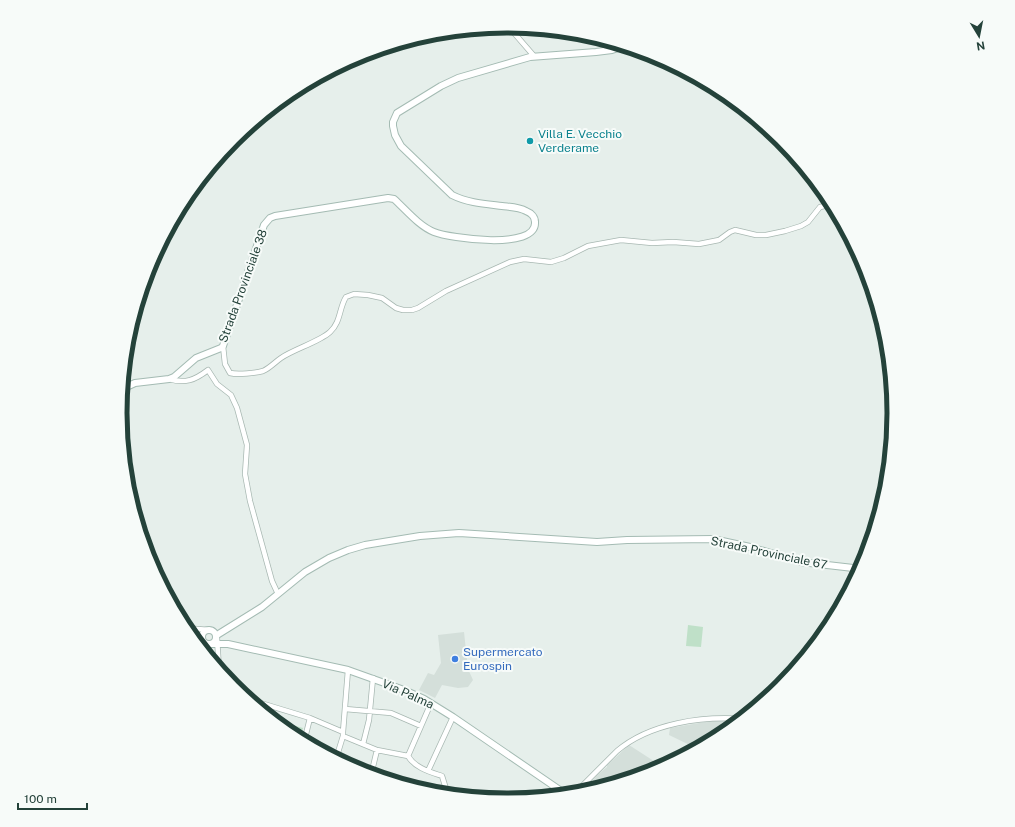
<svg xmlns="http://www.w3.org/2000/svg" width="1015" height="827" font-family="'Public Sans',sans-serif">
<rect width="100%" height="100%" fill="#e6efeb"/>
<path fill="#d4dfda" d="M 464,632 L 468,669 L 473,680 L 468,687 L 458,688 L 442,685 L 435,698 L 419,690 L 428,673 L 434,675 L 441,663 L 438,635 Z
M 711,721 L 736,721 L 736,725 L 723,736 L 698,749 L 669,735 L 670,728 Z
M 629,745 L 660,765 L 656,771 L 582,794 L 597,775 L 607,767 L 607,765 L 615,758 Z"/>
<path fill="#bfe0c8" d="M 688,625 L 703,627 L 701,647 L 686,646 Z
M 271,719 L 303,728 L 300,740 L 292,736 Z"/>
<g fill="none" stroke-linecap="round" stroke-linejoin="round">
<defs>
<path id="street" d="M 508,26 L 534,56
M 223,346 L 225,364 L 230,373 C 238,375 256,373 263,371 C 270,368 275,362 281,358 C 294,349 319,342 330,332 C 341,322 339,308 346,297 L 354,294 L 368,295 L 382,298 L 396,308 L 403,310 L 412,310 L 418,308 L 446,291 L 510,262 L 524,259 L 551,262 L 564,258 L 588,246 L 621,240 L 652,243 L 673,242 L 699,244 L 719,240 L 730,232 L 735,230 L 756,235 L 766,235 L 785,231 L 801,226 L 808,222 L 820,207 L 833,204
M 169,379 C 185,384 195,380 208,370 L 217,384 L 231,395 L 237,408 L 247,445 L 245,474 L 250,501 L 272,581 L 278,594
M 185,628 L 210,630
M 187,631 L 201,636
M 217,638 L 219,669
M 249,700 L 254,701 L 310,718 L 343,732 L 343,736 L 377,750 L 408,756
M 345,709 L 391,713 L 421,726
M 343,732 L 348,670
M 304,742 L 310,718
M 363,744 L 369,720 L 373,678
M 408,756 C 415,768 430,772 442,776 L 447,792 L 452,796
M 408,756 L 431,703
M 336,759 L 343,736
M 428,771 L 453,717
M 371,775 L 377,750
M 573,795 L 617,751 C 650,723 702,716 743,719"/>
<path id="secondary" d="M 122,389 L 135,383 L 169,379 L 174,377 L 196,358 L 221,348 L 223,346 L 264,225 L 270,218 L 275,216 L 388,198 L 394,199 C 406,210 419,226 434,232 C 449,238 537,251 535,222 C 535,217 531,213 526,211 C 519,207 510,207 502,206 C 485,204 468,203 452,195 L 401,146 L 395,135 L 393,126 L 393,122 L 397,113 L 441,86 L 458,78 L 530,57 L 596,52 L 612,50 L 625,46
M202 637a7 7 0 1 1 14 0a7 7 0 1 1-14 0Z
M 217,635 L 262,607 L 305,572 L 329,558 L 348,550 L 365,545 L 420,536 L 459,533 L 597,542 L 627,540 L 713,539 L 750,547 L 801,562 L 862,569
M 210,644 L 228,644 L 348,670 L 404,690 L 424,699 L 453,717 L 567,795"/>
</defs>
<use href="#street" stroke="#a8b8b2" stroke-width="6"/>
<use href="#secondary" stroke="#a4bbb3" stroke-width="8"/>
<use href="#street" stroke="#fff" stroke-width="4.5"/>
<use href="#secondary" stroke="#fff" stroke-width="6"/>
</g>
<circle fill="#0f9aa8" stroke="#f7fbf9" stroke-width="1.5" cx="530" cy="141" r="4"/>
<circle fill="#3f7fe0" stroke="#f7fbf9" stroke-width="1.5" cx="455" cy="659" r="4"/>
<g text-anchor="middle" stroke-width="4" stroke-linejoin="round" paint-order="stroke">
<g font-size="12" fill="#0d838f" stroke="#f7fbf9" text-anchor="start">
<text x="538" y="138">Villa E. Vecchio<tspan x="538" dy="14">Verderame</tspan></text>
</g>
<g font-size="12" fill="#24423a" stroke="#f7fbf9">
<text transform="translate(243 286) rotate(-70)" y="4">Strada Provinciale 38</text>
<text transform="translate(769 553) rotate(12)" y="4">Strada Provinciale 67</text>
<text transform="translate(408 694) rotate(24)" y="4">Via Palma</text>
</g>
<g font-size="12" fill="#366cbe" stroke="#f7fbf9" text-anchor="start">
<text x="463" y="656">Supermercato<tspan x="463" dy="14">Eurospin</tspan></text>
</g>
</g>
<path d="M0 0H1015V827H0ZM127 413a380 380 0 1 1 760 0a380 380 0 1 1-760 0Z" fill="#f7fbf9" fill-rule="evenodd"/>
<path fill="none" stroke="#24423a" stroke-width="5" d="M127 413a380 380 0 1 1 760 0a380 380 0 1 1-760 0Z"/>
<g transform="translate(979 36) rotate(170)" stroke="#f7fbf9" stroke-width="3" paint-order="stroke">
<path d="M0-3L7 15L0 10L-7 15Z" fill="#24423a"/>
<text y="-6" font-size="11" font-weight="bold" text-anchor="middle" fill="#24423a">N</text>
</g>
<path d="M18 803v6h69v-6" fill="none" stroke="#24423a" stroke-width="2"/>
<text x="24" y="803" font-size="12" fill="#24423a" stroke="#f7fbf9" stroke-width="3" paint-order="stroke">100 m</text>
</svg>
